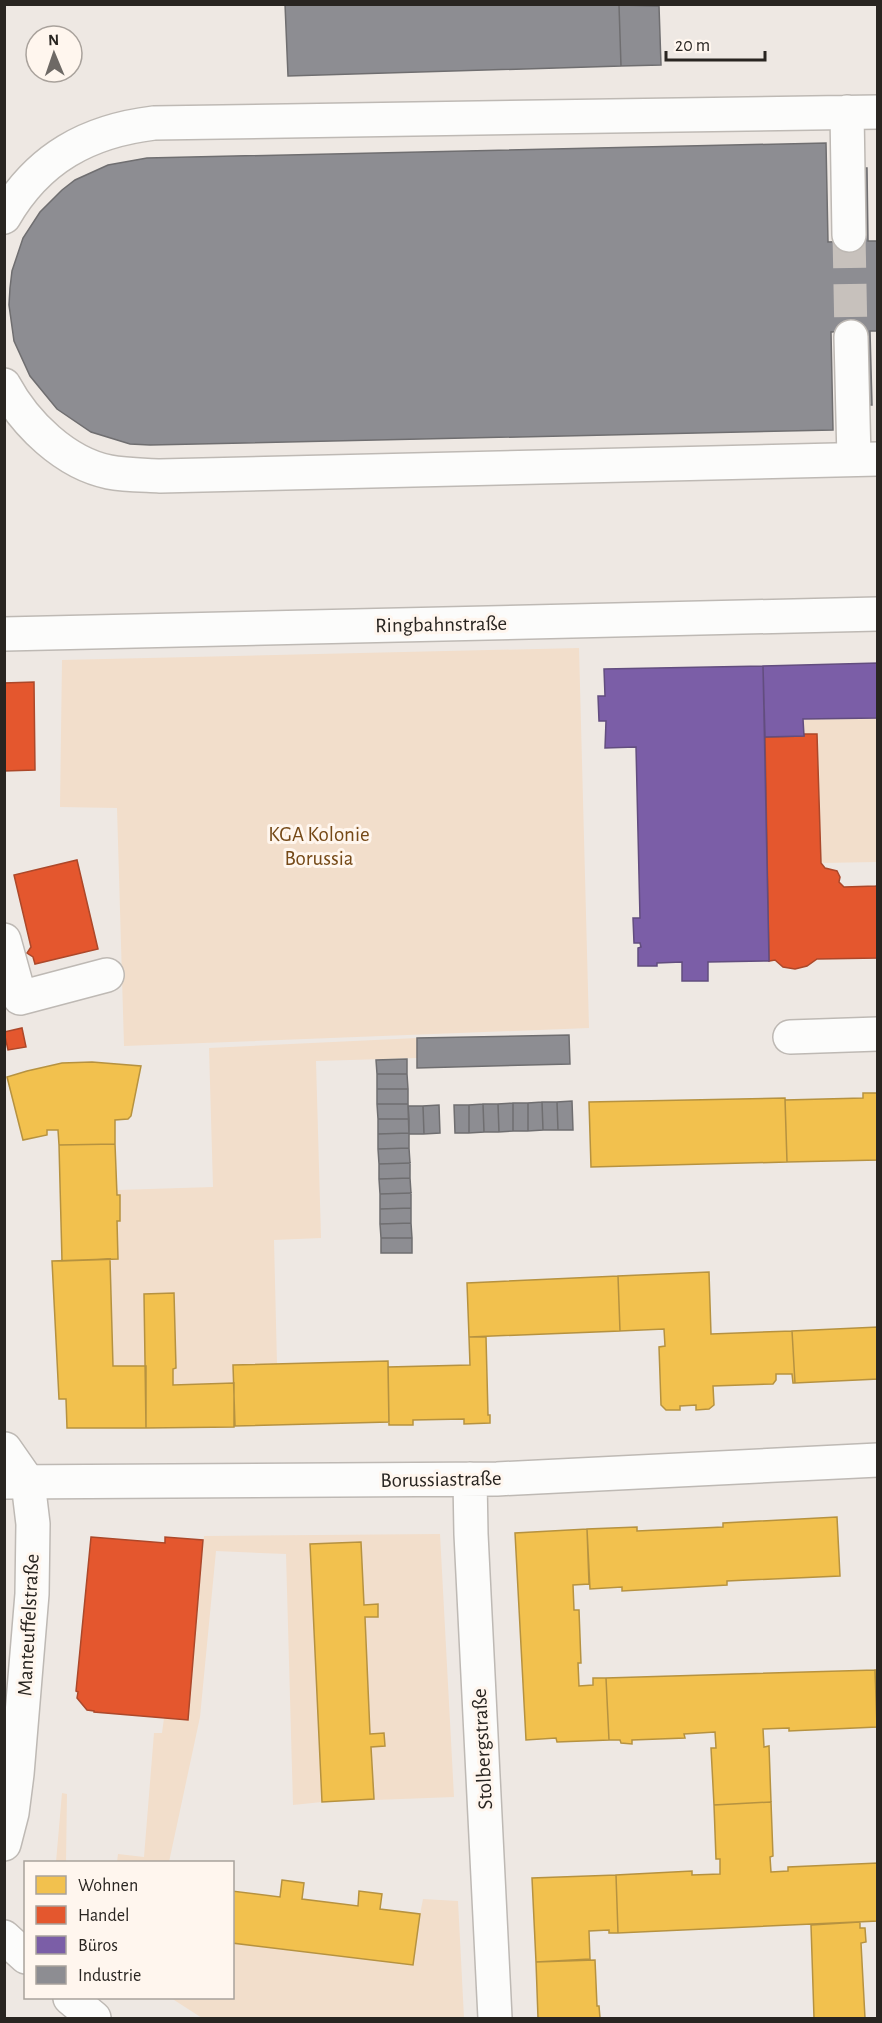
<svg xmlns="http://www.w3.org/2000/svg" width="882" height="2023" font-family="'Alegreya Sans',sans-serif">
<rect width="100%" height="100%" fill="#eee8e3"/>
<path fill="#f2decb" d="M 579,648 L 589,1028 L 124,1046 L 117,808 L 60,807 L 62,660 Z
M 877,718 L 877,862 L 821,863 L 817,735 L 804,734 L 803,719 Z
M 417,1038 L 417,1058 L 316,1061 L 321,1238 L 274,1240 L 277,1364 L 234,1365 L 234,1383 L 173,1385 L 173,1369 L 176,1368 L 174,1293 L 144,1294 L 146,1366 L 113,1366 L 110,1260 L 118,1259 L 117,1221 L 120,1220 L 120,1196 L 117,1195 L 117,1190 L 213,1187 L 209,1048 Z
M 440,1534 L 454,1797 L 322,1802 L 293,1805 L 286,1554 L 216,1551 L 200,1717 L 169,1862 L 117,1862 L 118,1854 L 144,1857 L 154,1733 L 162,1733 L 164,1718 L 188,1720 L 204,1536 Z
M 62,1793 L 67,1794 L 66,1862 L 56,1862 Z
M 423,1899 L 458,1901 L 464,2018 L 202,2018 L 171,1998 L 232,1998 L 233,1943 L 420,1914 Z"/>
<path fill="#f2c14e" stroke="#b69240" stroke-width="1.5" d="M 92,1062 L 141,1066 L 131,1116 L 128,1119 L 115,1120 L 115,1144 L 59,1145 L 58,1130 L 47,1130 L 47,1135 L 23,1140 L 7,1077 L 27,1071 L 62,1063 Z
M 863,1093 L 878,1093 L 878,1160 L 787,1162 L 785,1100 L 863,1098 Z
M 785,1098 L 787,1162 L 591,1167 L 589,1102 Z
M 115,1144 L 117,1195 L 120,1195 L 120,1221 L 117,1221 L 118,1259 L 62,1261 L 59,1145 Z
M 110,1259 L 113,1366 L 146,1366 L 146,1428 L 67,1428 L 66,1399 L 59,1399 L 52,1261 Z
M 709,1272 L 711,1334 L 792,1331 L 795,1383 L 793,1383 L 792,1374 L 776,1374 L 776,1380 L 773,1384 L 713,1386 L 714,1405 L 709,1409 L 696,1410 L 696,1405 L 680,1406 L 680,1410 L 666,1410 L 661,1405 L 659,1347 L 665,1346 L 664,1329 L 620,1331 L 618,1276 Z
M 618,1276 L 620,1331 L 469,1337 L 467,1283 Z
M 174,1293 L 176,1368 L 173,1369 L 173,1385 L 234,1383 L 234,1427 L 146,1428 L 144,1294 Z
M 878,1327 L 878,1379 L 795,1383 L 792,1331 Z
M 469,1337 L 486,1337 L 488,1415 L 490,1415 L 490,1423 L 464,1424 L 464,1419 L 413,1420 L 413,1425 L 389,1425 L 388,1367 L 470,1365 Z
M 388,1361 L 389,1422 L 235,1426 L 233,1365 Z
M 837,1517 L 840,1576 L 727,1581 L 727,1585 L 622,1591 L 622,1587 L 590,1589 L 587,1529 L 637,1527 L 637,1531 L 723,1527 L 723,1523 Z
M 587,1529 L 589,1584 L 573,1585 L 574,1610 L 579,1610 L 581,1663 L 578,1663 L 579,1686 L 593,1685 L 593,1678 L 606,1678 L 609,1740 L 557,1742 L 556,1738 L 526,1740 L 515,1533 Z
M 361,1542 L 364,1605 L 378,1604 L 378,1617 L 365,1617 L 370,1734 L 384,1733 L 385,1746 L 371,1747 L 374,1799 L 322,1802 L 310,1544 Z
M 875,1670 L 877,1727 L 789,1731 L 789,1728 L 763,1729 L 764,1747 L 769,1746 L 771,1802 L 714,1805 L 711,1748 L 716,1748 L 715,1732 L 684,1734 L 685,1738 L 632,1740 L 632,1744 L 621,1743 L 620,1740 L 609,1740 L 606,1678 Z
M 875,1670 L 878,1670 L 878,1727 L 877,1727 Z
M 771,1802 L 773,1856 L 770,1857 L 771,1872 L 788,1871 L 788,1867 L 878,1863 L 878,1921 L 618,1933 L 616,1875 L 692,1871 L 692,1875 L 720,1874 L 720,1859 L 716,1859 L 714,1805 Z
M 616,1875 L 618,1933 L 609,1933 L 609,1930 L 589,1931 L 590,1959 L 536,1962 L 532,1878 Z
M 282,1880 L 304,1883 L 302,1899 L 358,1906 L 359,1891 L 382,1894 L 380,1909 L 420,1914 L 413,1965 L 232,1943 L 232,1891 L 280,1897 Z
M 860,1922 L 860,1928 L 865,1928 L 866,1942 L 861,1943 L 865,2018 L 814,2018 L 811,1925 Z
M 595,1960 L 597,2006 L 599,2006 L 600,2018 L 538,2018 L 536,1962 Z"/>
<path fill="#e4572e" stroke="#ac482a" stroke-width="1.5" d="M 34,682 L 35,770 L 4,771 L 4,683 Z
M 804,734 L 817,734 L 821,863 L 825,868 L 837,871 L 840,877 L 839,882 L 844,887 L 876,886 L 878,884 L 878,958 L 817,959 L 807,966 L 795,969 L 783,967 L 775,960 L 769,961 L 765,737 L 804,736 Z
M 77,860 L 98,949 L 35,964 L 33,957 L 27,953 L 31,947 L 14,875 Z
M 22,1028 L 26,1047 L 8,1050 L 4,1032 Z
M 91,1537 L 165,1543 L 165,1537 L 203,1540 L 188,1720 L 94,1712 L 94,1711 L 87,1710 L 77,1698 L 78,1692 L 76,1691 Z"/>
<path fill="#7b5ea7" stroke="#624d7f" stroke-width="1.5" d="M 878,663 L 878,718 L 803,719 L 804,736 L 765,737 L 763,666 Z
M 763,666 L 769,961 L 708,962 L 708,981 L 682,981 L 682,962 L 657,963 L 657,966 L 638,966 L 638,948 L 641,947 L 640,943 L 634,943 L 633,918 L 640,918 L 636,747 L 605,748 L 606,721 L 599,721 L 598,696 L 605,696 L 604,669 Z"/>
<path fill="#8d8d92" stroke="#6f6e70" stroke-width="1.5" d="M 285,4 L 619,5 L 621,66 L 288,76 Z
M 619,5 L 659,6 L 661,65 L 621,66 Z
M 826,143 L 828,242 L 861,241 L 860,168 L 867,168 L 868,241 L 878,241 L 878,331 L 870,331 L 872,405 L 865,405 L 863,331 L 831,332 L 833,430 L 150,445 L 130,444 L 91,432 L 57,409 L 30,376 L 14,341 L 9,305 L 10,288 L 12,271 L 23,238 L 40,212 L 62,190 L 75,180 L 108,165 L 147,158 Z
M 569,1035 L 570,1064 L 417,1068 L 417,1038 Z
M 407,1059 L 407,1074 L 377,1074 L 376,1060 Z
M 377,1074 L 407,1074 L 408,1089 L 377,1089 Z
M 377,1089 L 408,1089 L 408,1104 L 377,1104 Z
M 572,1101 L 573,1130 L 558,1130 L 557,1102 Z
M 542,1102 L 557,1102 L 558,1130 L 543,1130 Z
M 542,1102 L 543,1130 L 528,1131 L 528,1103 Z
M 513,1103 L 513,1131 L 499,1132 L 498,1104 Z
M 513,1103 L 528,1103 L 528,1131 L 513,1131 Z
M 377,1104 L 408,1104 L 409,1119 L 378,1119 Z
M 483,1104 L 498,1104 L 499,1132 L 484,1132 Z
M 483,1104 L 484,1132 L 469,1133 L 469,1105 Z
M 439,1105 L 440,1133 L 424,1134 L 423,1106 Z
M 454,1105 L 469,1105 L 469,1133 L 455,1133 Z
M 408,1106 L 423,1106 L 424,1134 L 409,1134 Z
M 378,1119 L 409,1119 L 409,1133 L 378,1134 Z
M 409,1133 L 409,1148 L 378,1149 L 378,1134 Z
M 409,1148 L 410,1163 L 379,1164 L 378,1149 Z
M 410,1163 L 410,1178 L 379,1179 L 379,1164 Z
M 410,1178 L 411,1193 L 380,1194 L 379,1179 Z
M 411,1193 L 411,1208 L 380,1209 L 380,1194 Z
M 411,1208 L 411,1223 L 380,1224 L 380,1209 Z
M 411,1223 L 412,1238 L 381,1238 L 380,1224 Z
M 381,1238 L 412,1238 L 412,1253 L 381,1253 Z"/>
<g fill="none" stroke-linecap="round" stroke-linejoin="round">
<path stroke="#c7c1bc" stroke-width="33" stroke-dasharray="33 16" stroke-linecap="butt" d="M 849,235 L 851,337"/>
<defs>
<path id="minor" d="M 847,112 L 849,235
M 4,217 C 38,158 88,131 154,123 L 878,112
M 851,337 L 854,459
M 4,385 C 25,424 65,463 109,472 C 125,475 143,475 160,476 L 878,459
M 4,634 L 878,614
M 4,940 L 20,998 L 107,975
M 790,1037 L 878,1034
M 470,1479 L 471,1534 L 495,2018
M 4,1482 L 497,1479 L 878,1460"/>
<path id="major" d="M 4,1844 L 12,1813 L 17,1774 L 32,1594 L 33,1524 L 28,1482 L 5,1449
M 4,1937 L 26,1957
M 70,1998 L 94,2018"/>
</defs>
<use href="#minor" stroke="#beb9b4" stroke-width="36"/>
<use href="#major" stroke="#beb9b4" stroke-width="36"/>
<use href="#minor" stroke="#fcfcfb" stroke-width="33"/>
<use href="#major" stroke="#fcfcfb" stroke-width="33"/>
</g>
<g text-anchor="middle" stroke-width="6" stroke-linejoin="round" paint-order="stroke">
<g font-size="21" fill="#292521" stroke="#fff6ee">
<text transform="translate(441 624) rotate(-1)" y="7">Ringbahnstraße</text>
<text transform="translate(441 1479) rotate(-1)" y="7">Borussiastraße</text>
<text transform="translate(28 1625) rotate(-87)" y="7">Manteuffelstraße</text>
<text transform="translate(482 1749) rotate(-93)" y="7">Stolbergstraße</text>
</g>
<g font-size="21" fill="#754917" stroke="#fff6ee">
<text x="319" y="841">KGA Kolonie<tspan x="319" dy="24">Borussia</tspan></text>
</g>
</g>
<rect width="882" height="2023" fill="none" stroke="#292521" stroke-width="12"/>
<rect x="24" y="1861" width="210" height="138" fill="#fff6ee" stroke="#a9a29c" stroke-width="1.5"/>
<rect x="36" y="1876" width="30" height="18" fill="#f2c14e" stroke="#a9a29c" stroke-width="1.5"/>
<text x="78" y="1891" font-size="18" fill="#292521">Wohnen</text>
<rect x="36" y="1906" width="30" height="18" fill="#e4572e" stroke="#a9a29c" stroke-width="1.5"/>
<text x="78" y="1921" font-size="18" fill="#292521">Handel</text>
<rect x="36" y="1936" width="30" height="18" fill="#7b5ea7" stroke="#a9a29c" stroke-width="1.5"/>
<text x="78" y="1951" font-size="18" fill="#292521">Büros</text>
<rect x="36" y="1966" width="30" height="18" fill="#8d8d92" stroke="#a9a29c" stroke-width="1.5"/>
<text x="78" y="1981" font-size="18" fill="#292521">Industrie</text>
<g transform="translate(54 54) rotate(358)"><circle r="28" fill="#fff6ee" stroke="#a9a29c" stroke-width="1.5"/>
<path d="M0-4.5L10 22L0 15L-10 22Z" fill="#6e6965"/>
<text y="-9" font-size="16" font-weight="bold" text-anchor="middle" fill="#292521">N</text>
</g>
<path d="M666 51v9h99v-9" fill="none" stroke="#292521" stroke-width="3"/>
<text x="675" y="51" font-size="18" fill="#292521" stroke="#fff6ee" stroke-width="4.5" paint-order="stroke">20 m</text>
</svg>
